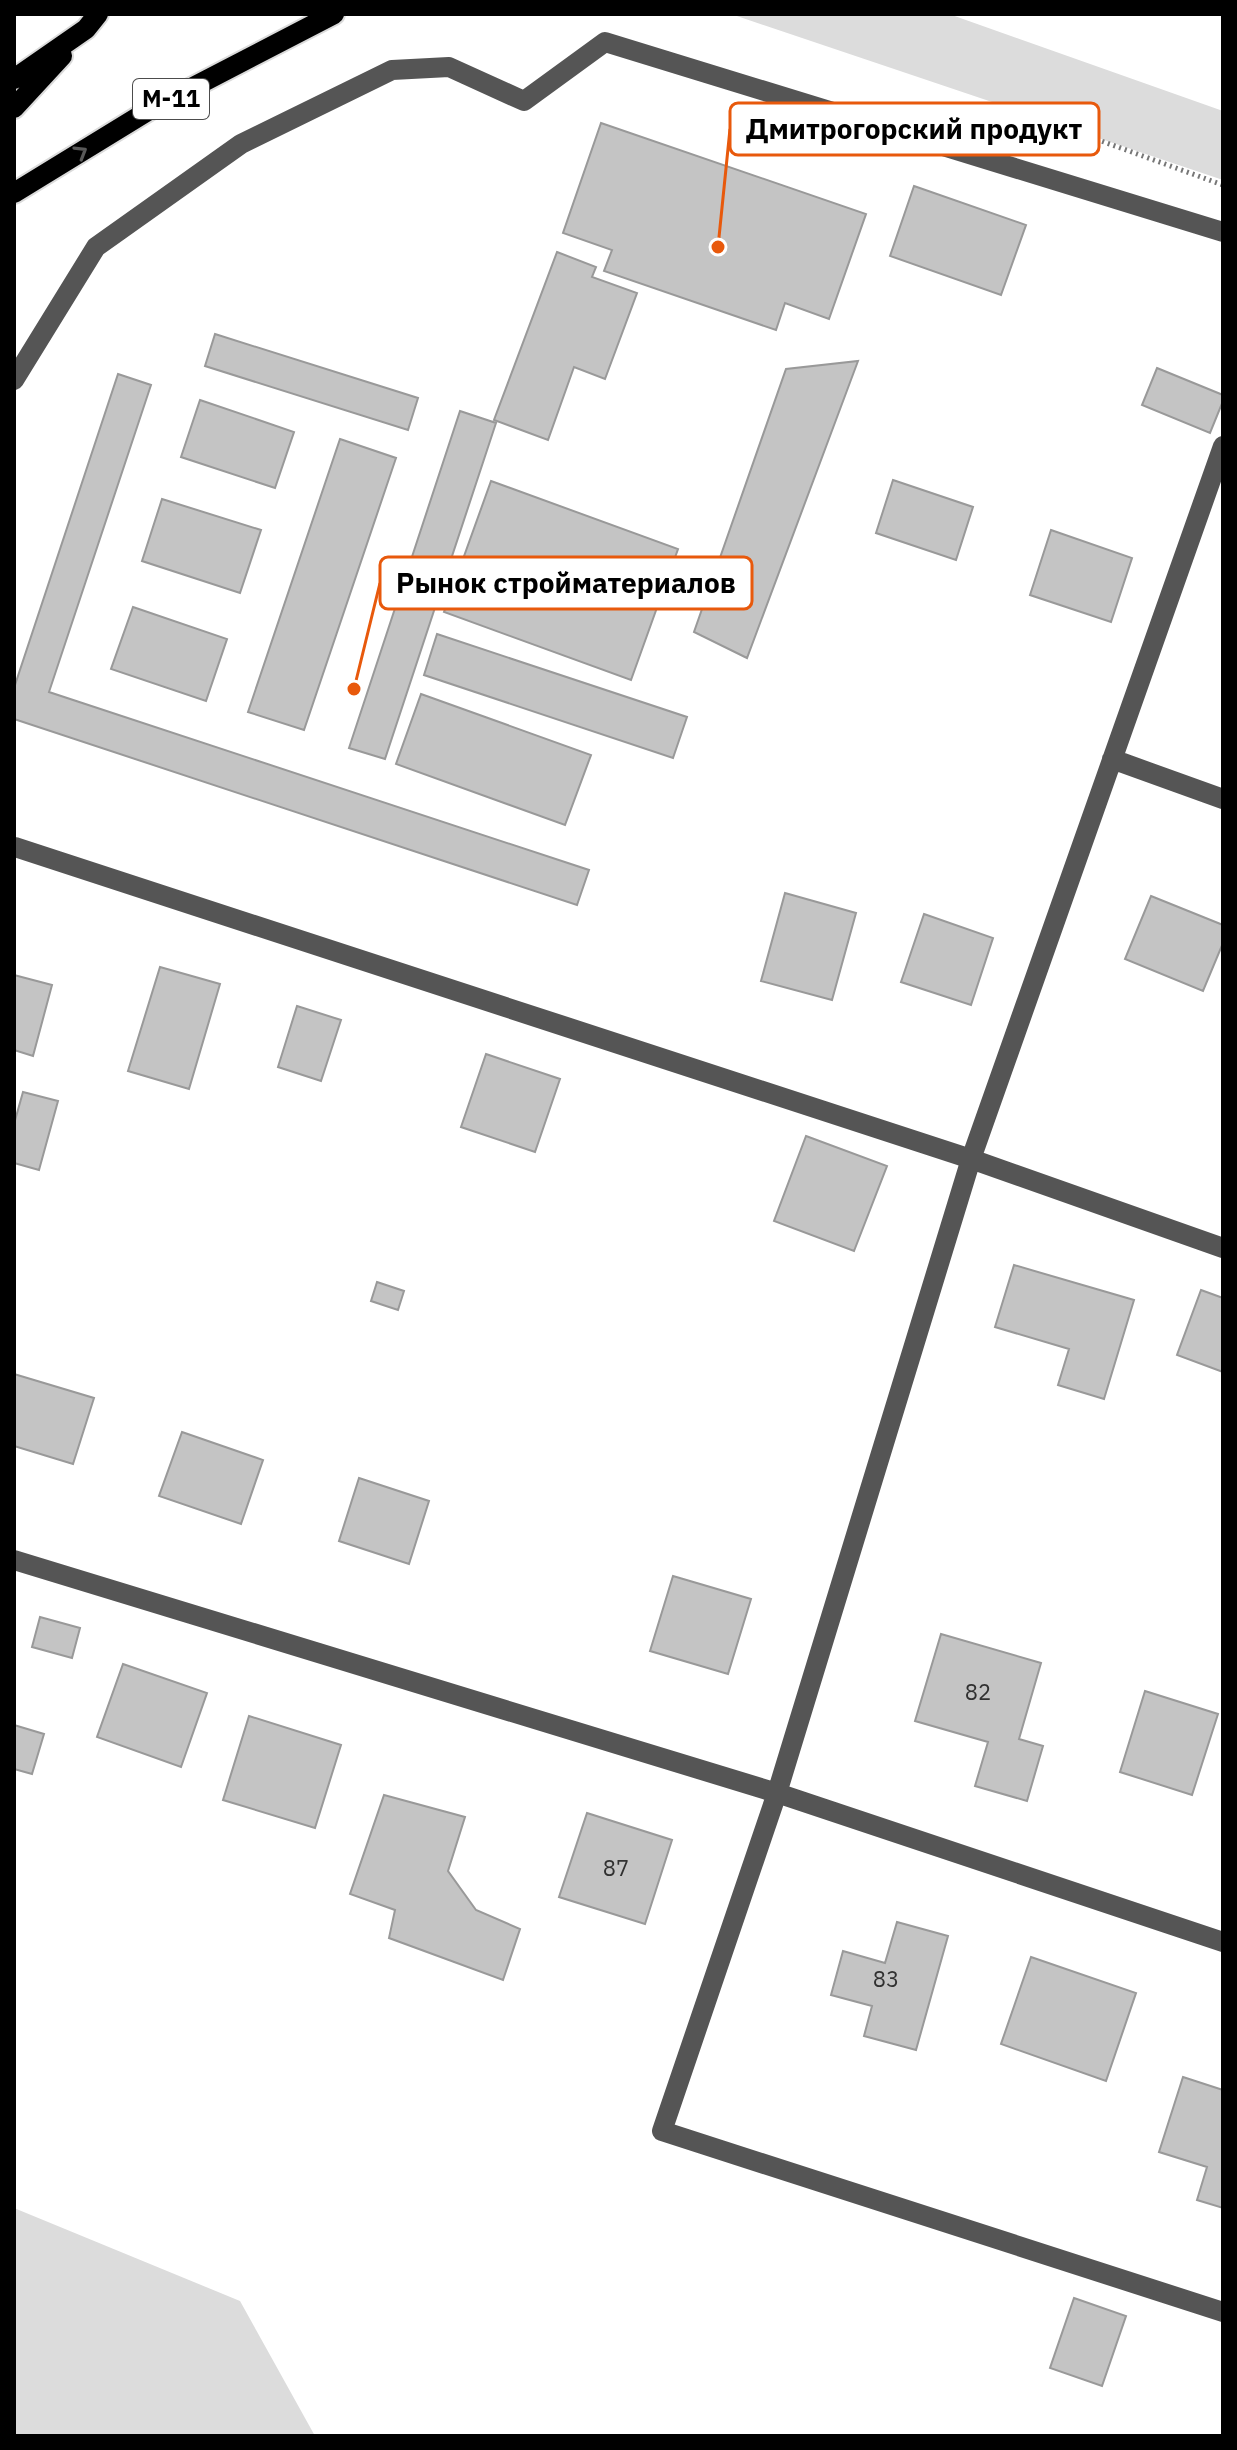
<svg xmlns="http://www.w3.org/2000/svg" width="1237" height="2450" font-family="'IBM Plex Sans',sans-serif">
<rect width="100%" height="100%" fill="#fff"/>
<path fill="#dcdcdc" d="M 731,14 L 949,14 L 1223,111 L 1223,180 Z
M 14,2208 L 240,2301 L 315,2436 L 14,2436 Z"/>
<path fill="#c4c4c4" stroke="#999" stroke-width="2" d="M 601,123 L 866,214 L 829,319 L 785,303 L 776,330 L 604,271 L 612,250 L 563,233 Z
M 914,186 L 1026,225 L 1001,295 L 890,256 Z
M 557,252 L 596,267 L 592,277 L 637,293 L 605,379 L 574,367 L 548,440 L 494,420 Z
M 215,334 L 418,398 L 408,430 L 205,366 Z
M 858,361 L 747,658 L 694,632 L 786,369 Z
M 1157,368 L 1223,395 L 1223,401 L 1210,433 L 1142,405 Z
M 118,374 L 151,385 L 49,692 L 589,870 L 577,905 L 14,719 L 14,688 Z
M 200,400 L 294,432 L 275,488 L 181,457 Z
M 460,411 L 496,423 L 385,759 L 349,748 Z
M 340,439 L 396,458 L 304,730 L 248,712 Z
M 893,480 L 973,507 L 956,560 L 876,533 Z
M 491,481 L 678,549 L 631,680 L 444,612 Z
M 162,499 L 261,530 L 240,593 L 142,561 Z
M 1051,530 L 1132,558 L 1111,622 L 1030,595 Z
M 133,607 L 227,639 L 206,701 L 111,669 Z
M 437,634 L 687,717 L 673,758 L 424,675 Z
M 421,694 L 591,755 L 565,825 L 396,764 Z
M 785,893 L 856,913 L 832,1000 L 761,981 Z
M 1151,896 L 1223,925 L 1223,943 L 1203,991 L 1125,959 Z
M 924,914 L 993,938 L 971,1005 L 901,982 Z
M 160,967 L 220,984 L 189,1089 L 128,1071 Z
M 14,975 L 52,985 L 33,1056 L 14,1050 Z
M 297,1006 L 341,1020 L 321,1081 L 278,1067 Z
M 486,1054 L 560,1079 L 535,1152 L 461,1127 Z
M 23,1092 L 58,1101 L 39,1170 L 14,1163 L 14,1124 Z
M 806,1136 L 887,1166 L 854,1251 L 774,1221 Z
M 1014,1265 L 1134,1300 L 1104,1399 L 1058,1385 L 1069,1349 L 995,1327 Z
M 377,1282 L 404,1291 L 398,1310 L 371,1301 Z
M 1201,1290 L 1223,1298 L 1223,1372 L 1177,1355 Z
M 14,1374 L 94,1398 L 73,1464 L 14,1446 Z
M 182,1432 L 263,1460 L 241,1524 L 159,1496 Z
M 359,1478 L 429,1501 L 409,1564 L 339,1541 Z
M 673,1576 L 751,1599 L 728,1674 L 650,1651 Z
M 40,1617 L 80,1628 L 72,1658 L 32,1647 Z
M 941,1634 L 1041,1663 L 1019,1739 L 1043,1746 L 1027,1801 L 975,1786 L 988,1742 L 915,1721 Z
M 123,1664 L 207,1693 L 181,1767 L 97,1737 Z
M 1145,1691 L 1218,1714 L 1192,1795 L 1120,1772 Z
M 249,1716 L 341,1745 L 315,1828 L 223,1800 Z
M 14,1725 L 44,1734 L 32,1774 L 14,1769 Z
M 384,1795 L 465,1817 L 448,1871 L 476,1910 L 520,1929 L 503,1980 L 389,1938 L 395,1910 L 350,1894 Z
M 587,1813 L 672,1840 L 645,1924 L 559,1897 Z
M 897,1922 L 948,1936 L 916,2050 L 864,2036 L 872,2006 L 831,1995 L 843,1951 L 885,1963 Z
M 1031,1957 L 1136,1993 L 1106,2081 L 1001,2044 Z
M 1183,2077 L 1223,2090 L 1223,2208 L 1197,2200 L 1207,2167 L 1159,2152 Z
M 1074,2298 L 1126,2316 L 1102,2386 L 1050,2368 Z"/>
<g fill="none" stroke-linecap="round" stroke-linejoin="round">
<defs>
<path id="major" d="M 14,79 L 86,29 L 98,14
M 14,108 L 62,56
M 14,193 L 151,109 L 334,14"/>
</defs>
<use href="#major" stroke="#dbdbdb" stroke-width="24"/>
<path stroke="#777" stroke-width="5" stroke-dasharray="2 4" stroke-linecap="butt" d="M 1057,125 L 1223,185"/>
<path stroke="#555" stroke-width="20" d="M 14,380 L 96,247 L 241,144 L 392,70 L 449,67 L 524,101 L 605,42 L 1223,232
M 1223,446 L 971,1159 L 777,1793 L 662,2131 L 1223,2312
M 1112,759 L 1223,799
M 15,847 L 971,1159 L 1223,1248
M 14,1560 L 777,1793 L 1223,1942"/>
<use href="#major" stroke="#000" stroke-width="20"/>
</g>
<defs><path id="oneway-chevron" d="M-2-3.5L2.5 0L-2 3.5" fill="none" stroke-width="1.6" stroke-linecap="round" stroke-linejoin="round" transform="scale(2)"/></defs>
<use stroke="#595959" href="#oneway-chevron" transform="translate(81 152) rotate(-31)"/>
<g text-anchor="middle" stroke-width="6" stroke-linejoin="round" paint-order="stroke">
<g font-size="22" fill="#313131">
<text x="978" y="1700">82</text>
<text x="616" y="1876">87</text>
<text x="886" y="1987">83</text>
</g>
<rect fill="#fff" stroke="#4c4c4c" stroke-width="2" x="133" y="79" width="76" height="40" rx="6"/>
<g font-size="24" font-weight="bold" fill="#000">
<text x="171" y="107">М-11</text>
</g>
</g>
<path fill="none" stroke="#e8590c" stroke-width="3" d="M718 247L730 129M354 689L380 583"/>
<g fill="#e8590c" stroke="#fff" stroke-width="3">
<circle cx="718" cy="247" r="8"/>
<circle cx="354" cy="689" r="8"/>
</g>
<g fill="#fff" stroke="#e8590c" stroke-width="3">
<rect x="730" y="103" width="369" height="52" rx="8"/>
<rect x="380" y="557" width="372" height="52" rx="8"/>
</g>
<g font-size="28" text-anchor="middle" font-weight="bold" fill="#000">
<text x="914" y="139">Дмитрогорский продукт</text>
<text x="566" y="593">Рынок стройматериалов</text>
</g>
<rect width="1237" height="2450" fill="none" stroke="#000000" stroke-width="32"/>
</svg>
